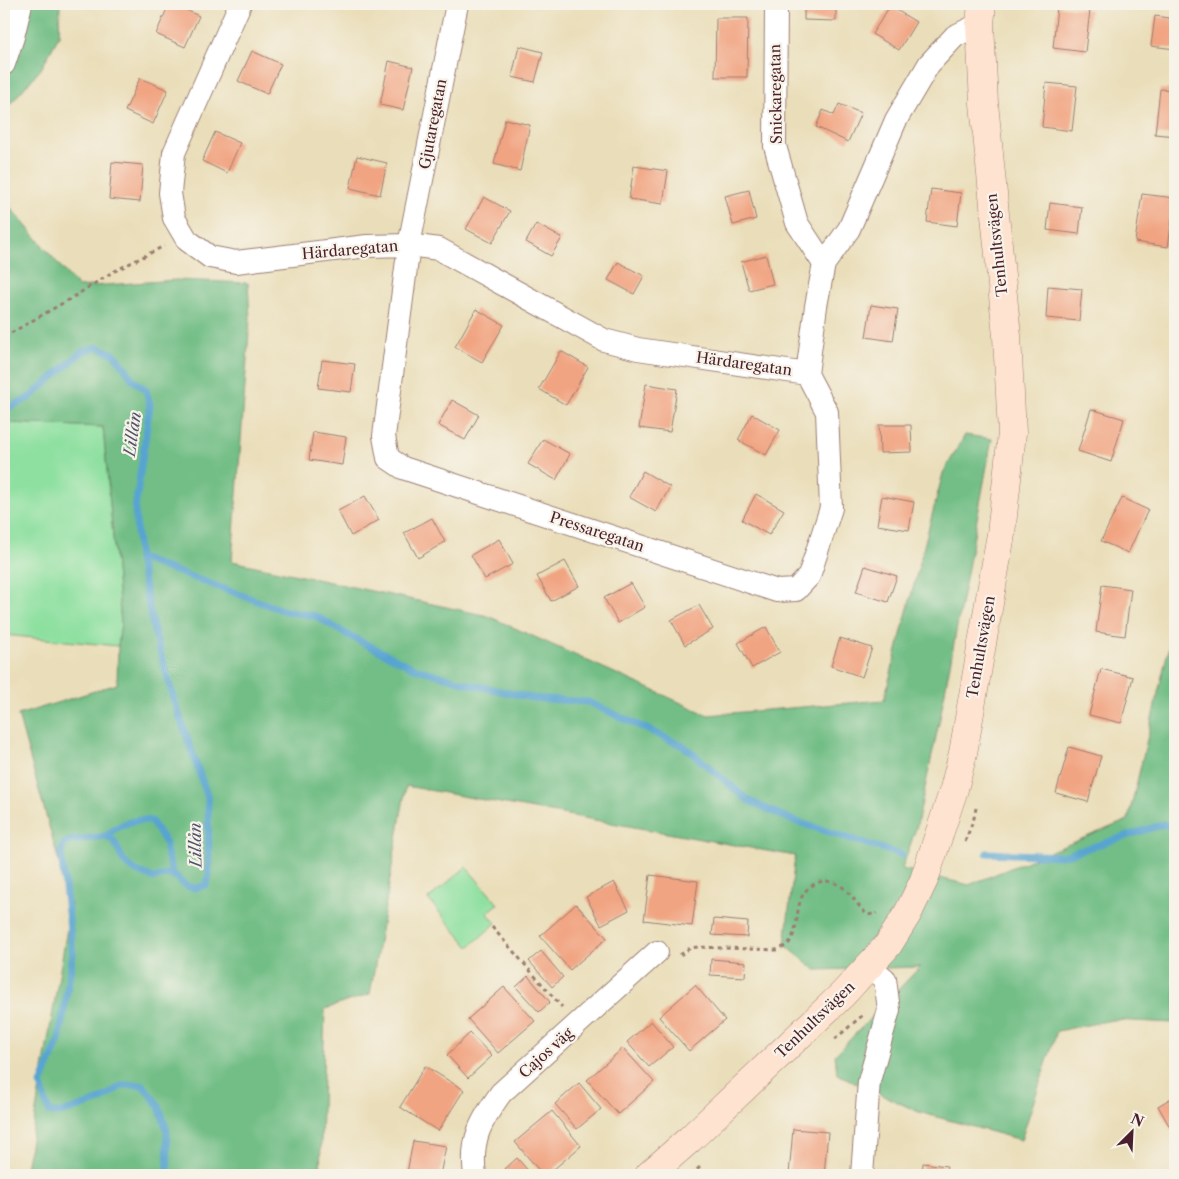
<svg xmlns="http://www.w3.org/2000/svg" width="1179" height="1179" font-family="'Libre Caslon Text',serif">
<rect width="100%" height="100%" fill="#f7f3e8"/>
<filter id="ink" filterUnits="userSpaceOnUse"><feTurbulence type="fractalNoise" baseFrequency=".02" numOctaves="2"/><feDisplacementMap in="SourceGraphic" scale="10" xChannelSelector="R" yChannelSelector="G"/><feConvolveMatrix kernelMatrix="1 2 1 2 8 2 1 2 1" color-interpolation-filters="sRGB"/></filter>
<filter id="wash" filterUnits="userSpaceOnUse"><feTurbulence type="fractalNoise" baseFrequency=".0096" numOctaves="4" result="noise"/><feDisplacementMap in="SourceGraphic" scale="20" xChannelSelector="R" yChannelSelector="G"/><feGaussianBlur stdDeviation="1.12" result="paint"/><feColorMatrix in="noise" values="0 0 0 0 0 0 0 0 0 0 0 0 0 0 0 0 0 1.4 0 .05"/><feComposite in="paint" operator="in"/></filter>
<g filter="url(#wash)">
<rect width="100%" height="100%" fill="#eadeba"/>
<path fill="#8ee0a0" stroke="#6c8066" d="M 8,423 L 103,427 L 121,623 L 118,646 L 4,635 L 4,484 L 8,455 Z
M 466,867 L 498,904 L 487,913 L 496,923 L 469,947 L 428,899 Z"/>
<path fill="#72be86" stroke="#5e6e58" d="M 4,4 L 60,4 L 59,36 L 41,69 L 4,111 Z
M 4,200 L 78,287 L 176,280 L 248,283 L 250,318 L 232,561 L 488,616 L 708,715 L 884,700 L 943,473 L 965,435 L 992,439 L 940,718 L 917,825 L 902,869 L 969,885 L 1128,820 L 1175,621 L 1175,1023 L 1112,1020 L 1057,1031 L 1021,1140 L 919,1112 L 837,1074 L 835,1055 L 920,967 L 816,970 L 785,945 L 795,856 L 406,786 L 370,994 L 325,1009 L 320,1175 L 25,1175 L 71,905 L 18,715 L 117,684 L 118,646 L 121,623 L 103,427 L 8,423 L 4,425 Z"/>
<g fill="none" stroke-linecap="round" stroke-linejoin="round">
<path stroke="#58a4d0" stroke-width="7" d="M 4,410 L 29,398 L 83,351 L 97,347 L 114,354 L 124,366 L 133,380 L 146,390 L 150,405 L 135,509 L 139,558 L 153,627 L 176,706 L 208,798 L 209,875 L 206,885 L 196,888 L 189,887 L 182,883 L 176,876 L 168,874 L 154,878 L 136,871 L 124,862 L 114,841 L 106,836 L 70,841 L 64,844 L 61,853 L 73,954 L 59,1040 L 41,1084 L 45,1101 L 50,1113 L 61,1113 L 98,1101 L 123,1085 L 143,1085 L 159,1106 L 167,1131 L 168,1175
M 139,558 L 285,611 L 316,616 L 346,634 L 414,668 L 473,685 L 532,698 L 588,702 L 685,747 L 749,801 L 794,821 L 902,855
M 106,836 C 118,825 134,818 151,821 L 166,843 L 166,850 L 173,876
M 987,853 L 1063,856 L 1164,824 L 1175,829"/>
</g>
<g id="blocks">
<path fill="#f1a482" d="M 169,4 L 173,4 L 199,16 L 185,47 L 156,34 Z
M 804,4 L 836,4 L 836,21 L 804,20 Z
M 890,6 L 916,22 L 899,50 L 872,34 Z
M 1057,6 L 1090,10 L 1085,52 L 1053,48 Z
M 1155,16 L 1175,19 L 1175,49 L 1151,46 Z
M 716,18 L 748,18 L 747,77 L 715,77 Z
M 519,46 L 543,52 L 535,82 L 512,77 Z
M 252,51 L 281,64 L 267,94 L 238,81 Z
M 389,61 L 413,67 L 403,110 L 380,105 Z
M 140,78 L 168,90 L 153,124 L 125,111 Z
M 1046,83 L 1077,86 L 1072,131 L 1042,127 Z
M 1160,89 L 1175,90 L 1175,136 L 1155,134 Z
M 839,104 L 861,113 L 848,142 L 816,127 L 823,110 L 834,115 Z
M 505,119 L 530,125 L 520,171 L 494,164 Z
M 215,132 L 240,143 L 227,173 L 202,161 Z
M 357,156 L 387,163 L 380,195 L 350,188 Z
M 112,162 L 143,165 L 140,202 L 109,199 Z
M 634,166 L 668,171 L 663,204 L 629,199 Z
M 931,189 L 961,193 L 957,226 L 927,222 Z
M 749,190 L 756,219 L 733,225 L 725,196 Z
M 1142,194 L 1175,198 L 1168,247 L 1135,242 Z
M 484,197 L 510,211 L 492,243 L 466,229 Z
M 1050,203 L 1082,207 L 1079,234 L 1047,230 Z
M 536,224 L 562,238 L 551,256 L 526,242 Z
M 766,255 L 773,284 L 749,290 L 741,262 Z
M 618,262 L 644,276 L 634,294 L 608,280 Z
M 1048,286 L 1082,289 L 1079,321 L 1046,318 Z
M 871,305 L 898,309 L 893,341 L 866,337 Z
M 476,309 L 504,325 L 482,362 L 455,347 Z
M 561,351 L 588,367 L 566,405 L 539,389 Z
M 322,360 L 355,364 L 351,392 L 318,388 Z
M 646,384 L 677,389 L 670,432 L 639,428 Z
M 452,400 L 479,415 L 465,440 L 438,425 Z
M 1091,409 L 1124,419 L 1111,462 L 1078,451 Z
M 752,414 L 780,430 L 766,455 L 738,440 Z
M 879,425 L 911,425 L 912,452 L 880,453 Z
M 313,432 L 346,437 L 342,465 L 309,460 Z
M 543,439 L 570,454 L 556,480 L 528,464 Z
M 643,471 L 670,487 L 656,512 L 629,497 Z
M 756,494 L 784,510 L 769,535 L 742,520 Z
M 365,496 L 379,520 L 351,536 L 338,511 Z
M 882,496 L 914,502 L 909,530 L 877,525 Z
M 1122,498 L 1148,510 L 1128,553 L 1101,541 Z
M 432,518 L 445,542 L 418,558 L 404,533 Z
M 499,539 L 513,564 L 485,579 L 471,555 Z
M 565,561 L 579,586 L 551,601 L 537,576 Z
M 865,566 L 897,576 L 888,602 L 856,592 Z
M 631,583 L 645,607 L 618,623 L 604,598 Z
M 1102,585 L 1131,589 L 1125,636 L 1096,632 Z
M 699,605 L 713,629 L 685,645 L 671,620 Z
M 766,627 L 780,652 L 752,668 L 738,643 Z
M 840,638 L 872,648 L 862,677 L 831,666 Z
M 1101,669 L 1133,677 L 1121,723 L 1089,715 Z
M 1069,747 L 1101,756 L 1088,802 L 1056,793 Z
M 650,875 L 698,881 L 692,926 L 644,920 Z
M 614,882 L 629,910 L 601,925 L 586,897 Z
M 576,904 L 607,938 L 570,970 L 540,936 Z
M 714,919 L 748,922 L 747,937 L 712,935 Z
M 541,951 L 563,977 L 552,987 L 529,961 Z
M 711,959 L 746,962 L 745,977 L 710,975 Z
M 528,976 L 550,1002 L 539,1012 L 516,987 Z
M 695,985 L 725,1020 L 689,1051 L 659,1017 Z
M 504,987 L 535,1021 L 498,1053 L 468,1019 Z
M 651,1021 L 673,1047 L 649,1067 L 627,1042 Z
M 470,1033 L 492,1056 L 468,1078 L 447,1055 Z
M 623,1048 L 654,1082 L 618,1114 L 587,1080 Z
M 425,1066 L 464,1090 L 438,1131 L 400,1107 Z
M 579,1083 L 601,1109 L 577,1129 L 555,1104 Z
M 1175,1096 L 1175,1136 L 1158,1106 Z
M 552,1111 L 581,1146 L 547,1175 L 543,1175 L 515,1142 Z
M 793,1129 L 828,1132 L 824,1175 L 789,1175 Z
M 413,1141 L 446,1146 L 440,1175 L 420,1175 L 407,1173 Z
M 517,1158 L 532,1175 L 510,1175 L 505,1169 Z
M 923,1163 L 947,1166 L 946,1175 L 922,1175 Z"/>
</g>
</g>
<g filter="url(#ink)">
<use href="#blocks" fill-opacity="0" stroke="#9a7e72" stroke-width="1"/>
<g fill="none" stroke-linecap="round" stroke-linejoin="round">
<defs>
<path id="street" d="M 240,4 L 174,153 L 170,193 L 174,218 L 187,240 L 210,257 L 236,262 L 367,246 L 409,245 L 439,249 L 604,340 L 638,349 L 807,374
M 457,4 L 409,245 L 384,436 L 388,458 L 403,468 L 777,591 L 796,590 L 809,576 L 831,508 L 827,412 L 807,374
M 776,4 L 775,146 L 797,223 L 824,264
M 4,64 L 13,37 L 21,4
M 807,374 L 816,306 L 824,264 L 849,229 L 896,120 L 929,64 L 955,36 L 980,24
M 475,1175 C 470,1139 481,1121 501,1093 L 657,952
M 862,1175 L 869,1081 L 889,1010 L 885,979 L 869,966"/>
<path id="secondary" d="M 649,1175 L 690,1139 L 843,994 L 888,945 L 908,913 L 924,880 L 954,789 L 963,753 L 1001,534 L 1012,433 L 1007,336 L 984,103 L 980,24 L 982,4"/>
</defs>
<use href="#street" stroke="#9a7e72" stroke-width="24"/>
<use href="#secondary" stroke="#9a7e72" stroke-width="29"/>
<path stroke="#9a7e72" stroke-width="3" stroke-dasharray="4 4" stroke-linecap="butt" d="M 4,337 L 75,296 L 111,273 L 164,246
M 965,842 L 974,818 L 976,808
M 492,927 L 562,1007
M 680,955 L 690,948 L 698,947 L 776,950 C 781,948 786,947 789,943 C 803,924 790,894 817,883 C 824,880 833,881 839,885 C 852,892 857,907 868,915 L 877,913
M 835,1039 L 864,1014
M 691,1175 L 700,1167"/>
<use href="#street" stroke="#fff" stroke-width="22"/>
<use href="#secondary" stroke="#fee3d1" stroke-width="28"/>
</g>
</g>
<g text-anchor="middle" stroke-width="4.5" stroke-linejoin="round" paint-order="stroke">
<g font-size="15" fill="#4a1f2b" stroke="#f7f3e8">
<text transform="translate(776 94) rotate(-91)" y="5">Snickaregatan</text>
<text transform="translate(433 124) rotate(-79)" y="5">Gjutaregatan</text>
<text transform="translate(997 245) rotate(-96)" y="5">Tenhultsvägen</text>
<text transform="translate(350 250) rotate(-5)" y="5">Härdaregatan</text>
<text transform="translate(744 364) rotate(8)" y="5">Härdaregatan</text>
<text transform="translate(597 532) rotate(18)" y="5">Pressaregatan</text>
<text transform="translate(981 647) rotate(-80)" y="5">Tenhultsvägen</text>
<text transform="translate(815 1020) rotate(-44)" y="5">Tenhultsvägen</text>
<text transform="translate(546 1053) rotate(-42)" y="5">Cajos väg</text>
</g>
<g font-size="16" font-style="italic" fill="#50546d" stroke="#f7f3e8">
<text transform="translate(132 434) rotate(-82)" y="6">Lillån</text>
<text transform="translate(195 845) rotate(-91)" y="6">Lillån</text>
</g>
</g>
<rect width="1179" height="1179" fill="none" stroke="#f7f3e8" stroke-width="20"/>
<g transform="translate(1132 1132) rotate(24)" stroke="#f7f3e8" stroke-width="4" paint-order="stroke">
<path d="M0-4L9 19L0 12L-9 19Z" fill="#4a1f2b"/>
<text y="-8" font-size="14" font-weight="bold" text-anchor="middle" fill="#4a1f2b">N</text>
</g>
</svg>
